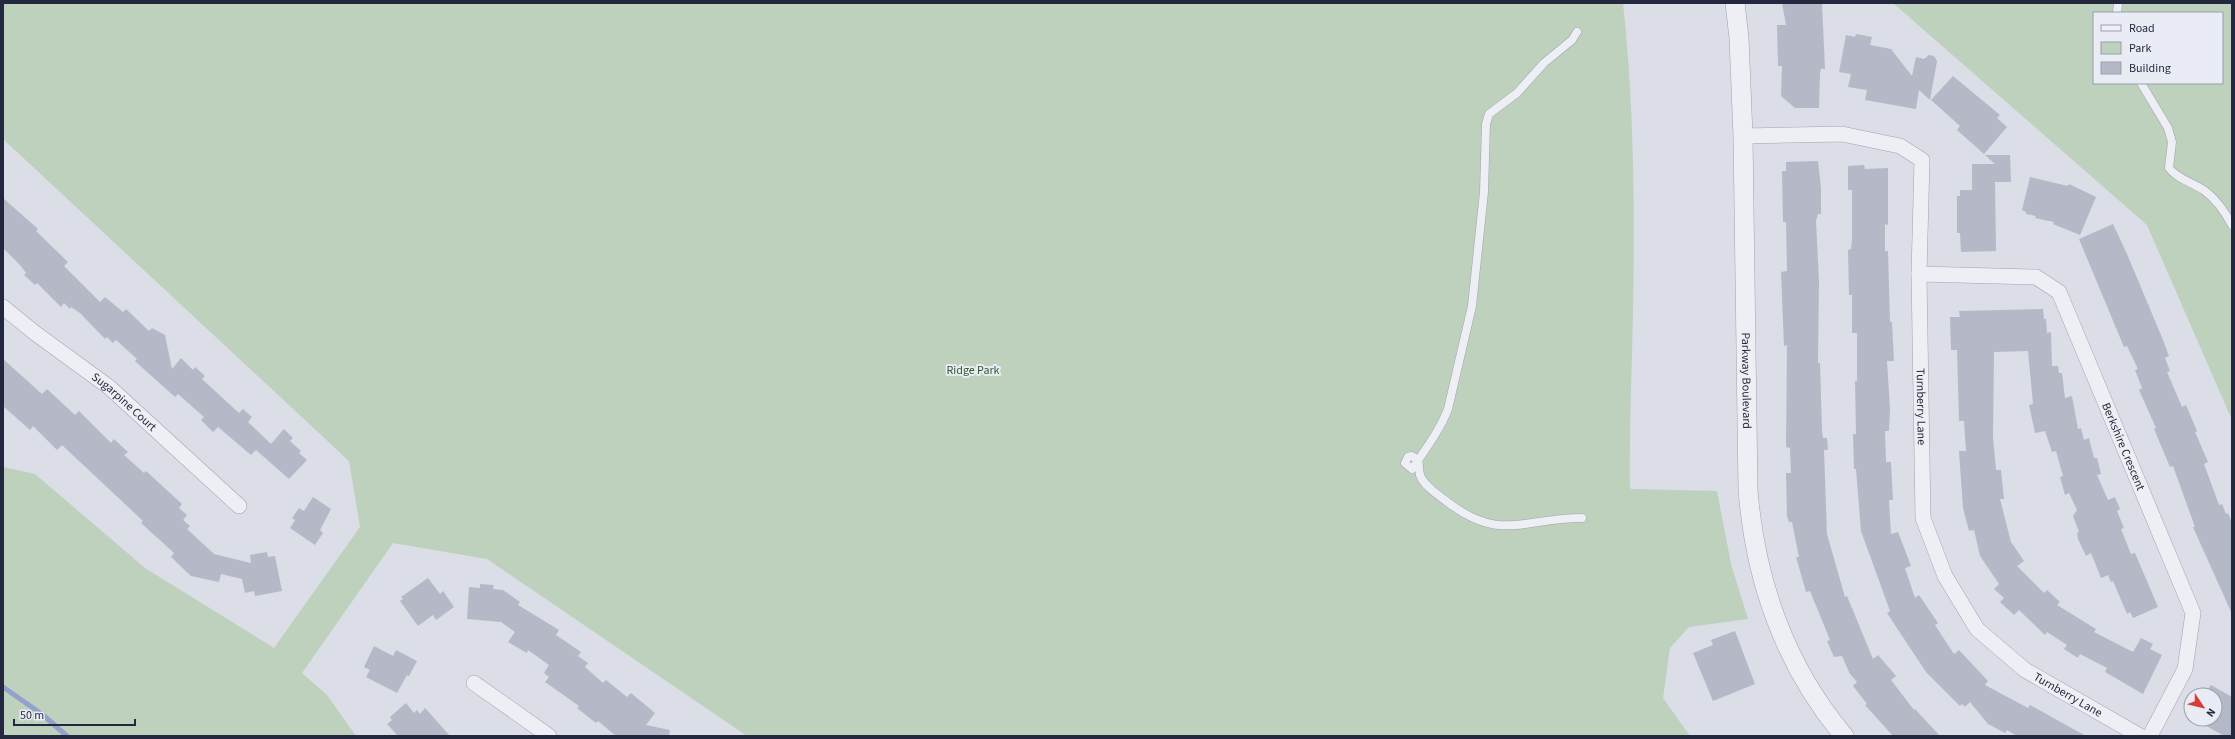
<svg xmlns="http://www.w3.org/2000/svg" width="2235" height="739" font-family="'Source Sans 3',sans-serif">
<rect width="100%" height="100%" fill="#dbdde7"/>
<path fill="#bdd1bc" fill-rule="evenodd" d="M 3,3 L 1623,3 C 1634,105 1635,209 1633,312 C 1632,370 1629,429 1630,487 L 1631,489 L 1717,491 L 1731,564 L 1748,619 L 1689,627 L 1670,648 L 1663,698 L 1690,736 L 747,736 L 487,559 L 393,543 L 302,673 L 327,695 L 356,736 L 3,736 L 3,467 L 35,474 L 145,568 L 274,648 L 360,527 L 349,461 L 3,139 Z
M 1893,3 L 2232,3 L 2232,420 L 2147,225 ZM 2094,13 L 2222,13 L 2222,83 L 2094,83 Z"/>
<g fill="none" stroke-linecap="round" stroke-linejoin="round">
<path stroke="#93a2ca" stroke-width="5" d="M 3,687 L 43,715 L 67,736"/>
</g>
<path fill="#b5b8c7" d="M 1782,3 L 1822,3 L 1825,69 L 1821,69 L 1820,73 L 1819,108 L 1795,108 L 1781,96 L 1782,66 L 1778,66 L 1777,25 L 1786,25 Z
M 1856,34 L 1872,37 L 1870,45 L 1891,49 L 1912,76 L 1916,57 L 1924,59 L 1929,55 L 1934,56 L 1937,61 L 1930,100 L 1919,90 L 1916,109 L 1865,100 L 1867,90 L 1848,87 L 1851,74 L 1839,72 L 1846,35 L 1855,37 Z
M 1953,76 L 2000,115 L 1997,118 L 2007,127 L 1984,154 L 1957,130 L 1960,126 L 1931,100 Z
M 1985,155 L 2010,155 L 2011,182 L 1995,182 L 1996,251 L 1961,252 L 1960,233 L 1957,233 L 1957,196 L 1960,196 L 1960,190 L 1972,190 L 1972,164 L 1995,164 Z
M 1818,161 L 1821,188 L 1821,214 L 1818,214 L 1816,221 L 1819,281 L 1818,363 L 1820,363 L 1822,431 L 1823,438 L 1827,438 L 1828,450 L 1824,450 L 1827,534 L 1845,597 L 1847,596 L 1873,659 L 1878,655 L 1896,676 L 1891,680 L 1914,710 L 1915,709 L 1940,736 L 1893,736 L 1865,705 L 1867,704 L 1853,686 L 1857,682 L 1850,674 L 1842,656 L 1834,657 L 1827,641 L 1830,640 L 1810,591 L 1806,592 L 1796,557 L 1799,557 L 1792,522 L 1789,522 L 1787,516 L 1786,473 L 1791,473 L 1790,448 L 1786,447 L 1787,345 L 1784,346 L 1781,272 L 1787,271 L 1786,222 L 1783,222 L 1782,171 L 1786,171 L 1786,162 Z
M 1864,165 L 1865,169 L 1888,168 L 1888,225 L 1885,224 L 1885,251 L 1888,251 L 1890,322 L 1892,322 L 1894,361 L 1887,361 L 1890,409 L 1889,431 L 1885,431 L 1886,462 L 1891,462 L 1893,500 L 1889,500 L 1891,534 L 1898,532 L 1905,550 L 1911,566 L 1905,568 L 1915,598 L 1919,595 L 1938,623 L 1935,625 L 1954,654 L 1959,650 L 1988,681 L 1985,685 L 2028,708 L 2030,705 L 2086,736 L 2017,736 L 2007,730 L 2005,733 L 1988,724 L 1970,702 L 1965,707 L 1962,704 L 1960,706 L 1926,672 L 1887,613 L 1890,611 L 1861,531 L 1856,469 L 1854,469 L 1853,434 L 1856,434 L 1855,381 L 1857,381 L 1857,333 L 1852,333 L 1852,295 L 1849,295 L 1848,250 L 1851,249 L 1852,240 L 1852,190 L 1848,190 L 1848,166 Z
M 2030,177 L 2068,186 L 2069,184 L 2096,197 L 2080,235 L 2053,224 L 2054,222 L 2035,218 L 2036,216 L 2026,214 L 2026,212 L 2022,210 Z
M 3,198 L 38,229 L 36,231 L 68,262 L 64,266 L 100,302 L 105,297 L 123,312 L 126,309 L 149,331 L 152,328 L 165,335 L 172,369 L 181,358 L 193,370 L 195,367 L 205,376 L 202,379 L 239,413 L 243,409 L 252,417 L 248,422 L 271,444 L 284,429 L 293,438 L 290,441 L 301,451 L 299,453 L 307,460 L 289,479 L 256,450 L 251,455 L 218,427 L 213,432 L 201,420 L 204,417 L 178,394 L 175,397 L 147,372 L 135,361 L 137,359 L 116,340 L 113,343 L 107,337 L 105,339 L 80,313 L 71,307 L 70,309 L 64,303 L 61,307 L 37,283 L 35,285 L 24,275 L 26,273 L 21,266 L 3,248 Z
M 2113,224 L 2127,254 L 2163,340 L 2169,356 L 2165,358 L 2170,371 L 2167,372 L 2182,407 L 2186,405 L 2197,431 L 2195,432 L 2208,462 L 2204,464 L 2219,505 L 2222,504 L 2226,514 L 2228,513 L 2232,523 L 2232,614 L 2193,527 L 2195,527 L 2173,466 L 2170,467 L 2154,429 L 2156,428 L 2139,390 L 2142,388 L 2135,370 L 2138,369 L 2127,346 L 2124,347 L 2079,239 Z
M 2043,309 L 2044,319 L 2046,319 L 2047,333 L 2051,332 L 2052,366 L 2058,366 L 2059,373 L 2062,373 L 2065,398 L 2072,396 L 2078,429 L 2081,428 L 2084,440 L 2089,438 L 2094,458 L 2097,458 L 2101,474 L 2097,475 L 2108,500 L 2115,497 L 2120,509 L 2117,511 L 2124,528 L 2121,529 L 2131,554 L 2135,553 L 2158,607 L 2133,618 L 2130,612 L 2127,614 L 2113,581 L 2111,582 L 2108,575 L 2101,578 L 2091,553 L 2086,556 L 2078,539 L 2077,533 L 2079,532 L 2073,516 L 2077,510 L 2069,493 L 2065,495 L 2060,477 L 2063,476 L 2056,451 L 2052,452 L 2045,431 L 2035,433 L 2029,405 L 2033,404 L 2028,351 L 1994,352 L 1993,438 L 1996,470 L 2001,470 L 2004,499 L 2000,499 L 2011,542 L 2024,561 L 2017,566 L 2044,593 L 2047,590 L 2060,602 L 2057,605 L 2096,629 L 2094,632 L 2133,652 L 2141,638 L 2153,644 L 2150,649 L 2162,655 L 2143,694 L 2105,672 L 2107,668 L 2080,654 L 2078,658 L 2064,649 L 2067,645 L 2047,632 L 2045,635 L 2019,610 L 2014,615 L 2000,602 L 2004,598 L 1994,589 L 1999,584 L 1980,556 L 1974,530 L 1969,531 L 1963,508 L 1959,451 L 1966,451 L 1964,421 L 1959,421 L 1957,350 L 1951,350 L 1950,317 L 1960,317 L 1959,311 Z
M 3,359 L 42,394 L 47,389 L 75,415 L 79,411 L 111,443 L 114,439 L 128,452 L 124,455 L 144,473 L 146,471 L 182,504 L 179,508 L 187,515 L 183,520 L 190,526 L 187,529 L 214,554 L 251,563 L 250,555 L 267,552 L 268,557 L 275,556 L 282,591 L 255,596 L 254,591 L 245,593 L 242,579 L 221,574 L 219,582 L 191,576 L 171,557 L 174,553 L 141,523 L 143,521 L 62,445 L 57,450 L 33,426 L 30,430 L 3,406 Z
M 313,497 L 331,509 L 320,530 L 323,533 L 315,545 L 290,528 L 295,520 L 292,518 L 299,508 L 304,511 Z
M 428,578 L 440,594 L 443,591 L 454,607 L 436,620 L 433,615 L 418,626 L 400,601 L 403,599 L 401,597 Z
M 480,584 L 494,585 L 493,589 L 503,590 L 520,602 L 518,605 L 559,630 L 556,635 L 581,652 L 578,656 L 588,663 L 585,667 L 603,683 L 606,680 L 627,697 L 631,693 L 655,713 L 646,725 L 670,730 L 669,736 L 616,736 L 598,721 L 596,723 L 577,708 L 579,706 L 545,682 L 549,677 L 544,673 L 549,665 L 528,650 L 527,653 L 508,642 L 515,632 L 501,622 L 467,619 L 469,587 L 480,588 Z
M 1735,631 L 1755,684 L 1713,701 L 1693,653 L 1713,645 L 1711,640 Z
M 374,646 L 393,656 L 396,650 L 417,661 L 409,676 L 407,675 L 397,693 L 366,677 L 370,670 L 364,667 Z
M 2211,685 L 2232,697 L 2232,736 L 2224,736 L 2194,719 L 2215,719 L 2215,695 L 2203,695 Z
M 406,703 L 414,713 L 417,710 L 420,714 L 425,708 L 450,736 L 398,736 L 387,724 L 392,720 L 390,717 Z"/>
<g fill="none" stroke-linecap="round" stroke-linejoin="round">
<defs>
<path id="service" d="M 2117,13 L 2118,3
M 1577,32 L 1572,40 L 1544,63 L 1517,93 L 1489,114 L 1486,124 L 1484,192 L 1472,306 L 1448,409 C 1440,430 1425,450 1412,469 L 1405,463 L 1408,457 L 1412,456 L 1418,460 C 1419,465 1419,471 1420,475 C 1423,485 1438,495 1446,501 C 1500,543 1523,518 1582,518
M 2141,83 L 2168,128 L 2172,142 L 2169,168 C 2177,179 2194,183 2205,191 C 2217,200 2225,212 2232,225"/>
<g id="minor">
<path id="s1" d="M 1743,136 L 1842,134 L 1900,146 L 1922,160 L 1919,274 L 1923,518 L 1945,576 L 1977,629 L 2025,670 L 2140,736"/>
<path id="s2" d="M 1919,274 L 2036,277 L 2059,292 L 2193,613 L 2185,669 L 2150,736"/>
<path id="s3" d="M 3,307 L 35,333 L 109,387 L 239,506"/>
<path d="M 474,683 L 549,736"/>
</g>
<g id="tertiary">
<path id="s4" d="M 1735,3 L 1739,38 L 1743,136 L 1748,490 C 1755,580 1785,666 1844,736"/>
</g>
</defs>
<use href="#service" stroke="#a0a3b1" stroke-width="9"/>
<use href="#minor" stroke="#a0a3b1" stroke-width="16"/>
<use href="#tertiary" stroke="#a0a3b1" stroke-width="20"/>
<use href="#service" stroke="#eeeff5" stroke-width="8"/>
<use href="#minor" stroke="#eeeff5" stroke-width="15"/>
<use href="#tertiary" stroke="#eeeff5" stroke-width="19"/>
</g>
<g text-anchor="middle" stroke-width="4" stroke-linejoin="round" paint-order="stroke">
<g font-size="12" fill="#315a31" stroke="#eaecf5">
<text x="973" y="374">Ridge Park</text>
</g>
<g font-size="12" fill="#24283e" stroke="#eaecf5">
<text dy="4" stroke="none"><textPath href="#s4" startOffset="378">Parkway Boulevard</textPath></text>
<text dy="4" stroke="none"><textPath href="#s3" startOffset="154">Sugarpine Court</textPath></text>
<text dy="4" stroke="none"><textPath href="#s1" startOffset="431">Turnberry Lane</textPath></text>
<text dy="4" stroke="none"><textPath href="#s2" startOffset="312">Berkshire Crescent</textPath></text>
<text dy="4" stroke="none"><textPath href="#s1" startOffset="779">Turnberry Lane</textPath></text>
</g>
</g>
<rect width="2235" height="739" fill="none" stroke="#24283e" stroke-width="8"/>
<rect x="2093" y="12" width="130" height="72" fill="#eaecf5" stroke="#9b9eac"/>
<rect x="2101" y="25" width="20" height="6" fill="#eeeff5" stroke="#9b9eac"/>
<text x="2129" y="32" font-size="12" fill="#24283e">Road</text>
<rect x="2101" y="42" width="20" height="12" fill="#bdd1bc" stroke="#9b9eac"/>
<text x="2129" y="52" font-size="12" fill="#24283e">Park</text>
<rect x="2101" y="62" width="20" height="12" fill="#b5b8c7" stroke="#9b9eac"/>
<text x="2129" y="72" font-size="12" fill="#24283e">Building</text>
<g transform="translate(2203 707) rotate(125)"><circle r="19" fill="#eaecf5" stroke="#9b9eac"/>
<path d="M0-3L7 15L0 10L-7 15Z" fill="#d73e35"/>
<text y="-6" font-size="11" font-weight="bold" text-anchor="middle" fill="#24283e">N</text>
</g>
<path d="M14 719v6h121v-6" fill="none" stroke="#24283e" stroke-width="2"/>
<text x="20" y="719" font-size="12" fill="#24283e" stroke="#eaecf5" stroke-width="3" paint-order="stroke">50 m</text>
</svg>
